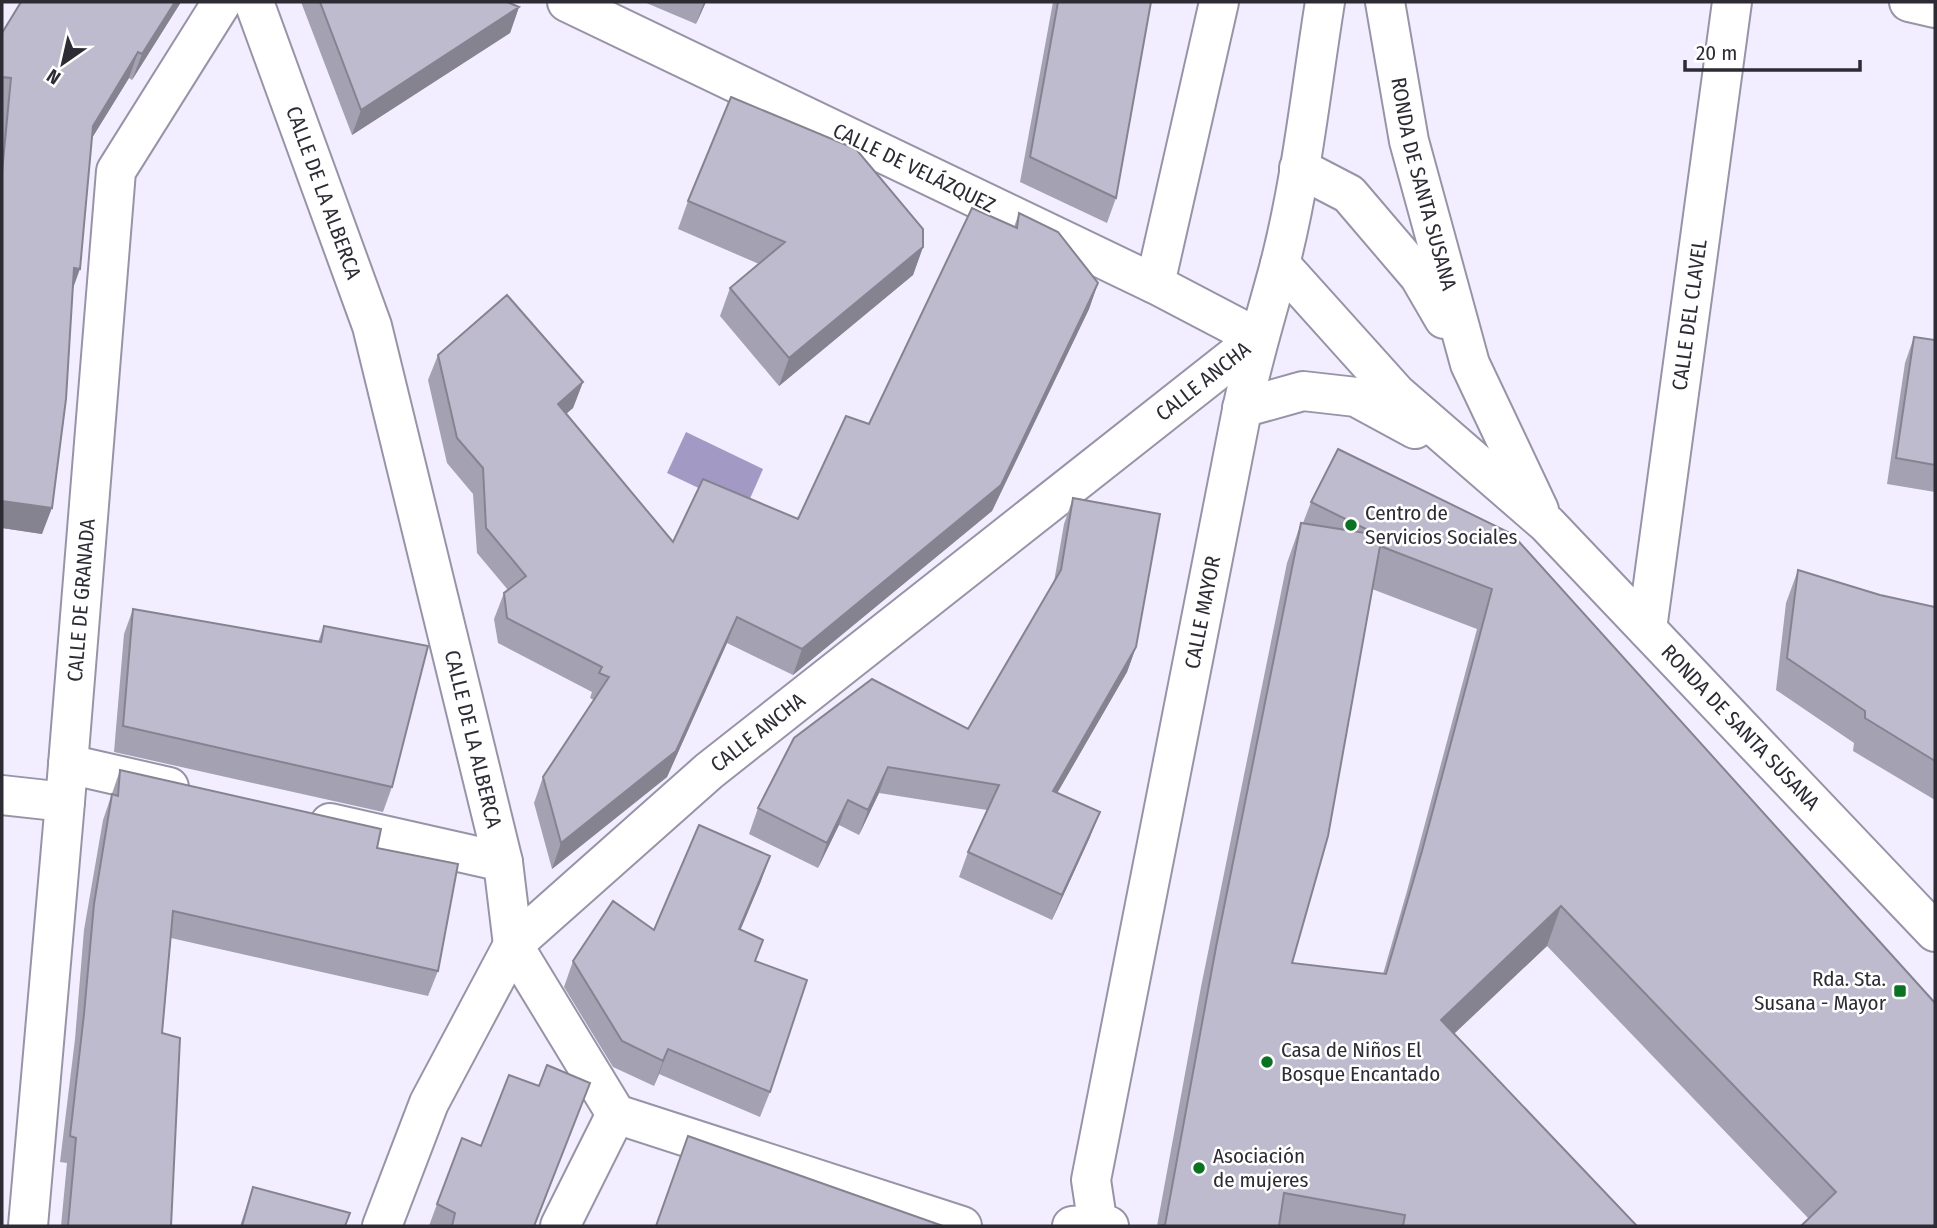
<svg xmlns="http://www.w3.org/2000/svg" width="1937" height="1228" font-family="'Fira Sans Condensed',sans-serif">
<rect width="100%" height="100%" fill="#f2eeff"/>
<path fill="#a399c5" d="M 686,432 L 763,469 L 745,510 L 667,473 Z"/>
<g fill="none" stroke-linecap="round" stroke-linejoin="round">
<defs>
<g id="street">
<path id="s1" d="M 254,2 L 372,326 L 503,862 L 513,945 L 616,1114 L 962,1226"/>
<path d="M 1909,2 L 1935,8"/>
<path d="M 1155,284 L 1219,2"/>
<path id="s2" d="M 1647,629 L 1732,2"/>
<path d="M 68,764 L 169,787"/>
<path d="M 2,795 L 65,802"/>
<path d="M 330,823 L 503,862"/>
<path id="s3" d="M 28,1226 L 65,802 L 116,171 L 222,2"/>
<path id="s4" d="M 382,1226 L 429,1103 L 513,945 L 709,771 L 1258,338 L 1155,284 L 567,2"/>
<path d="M 560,1226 L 616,1114"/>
<path d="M 1072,1226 L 1099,1224 L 1109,1226"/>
</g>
<g id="secondary">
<path id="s5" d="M 1385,2 L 1409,141 L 1470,364 L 1539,510"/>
<path d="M 1299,168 L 1349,194 L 1419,276 L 1444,319"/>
<path id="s6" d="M 1280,264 L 1396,393 L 1547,524 L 1935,932"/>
<path d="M 1242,408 L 1303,391 L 1356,397 L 1415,429"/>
<path id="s7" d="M 1098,1226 L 1091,1180 C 1143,924 1192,667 1242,410 C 1252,360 1267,313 1280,264 C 1302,178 1311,89 1325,2"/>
</g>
</defs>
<use href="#street" stroke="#9894a7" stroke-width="42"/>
<use href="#secondary" stroke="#9894a7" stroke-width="42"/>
<use href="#street" stroke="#fff" stroke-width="38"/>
<use href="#secondary" stroke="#fff" stroke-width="38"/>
</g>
<path fill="#a4a1b2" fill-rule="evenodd" d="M 181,2 L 132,80 L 129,78 L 92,138 L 42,534 L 2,528 L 2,33 Z
M 301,2 L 507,2 L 519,7 L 510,33 L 352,135 Z
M 644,2 L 706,2 L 696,24 Z
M 1053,2 L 1151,2 L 1116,198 L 1107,223 L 1020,182 Z
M 688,201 L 923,247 L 913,275 L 779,386 L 720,316 L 730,288 L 759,264 L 678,229 Z
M 1019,213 L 1098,283 L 1089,309 L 992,511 L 793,675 L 727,643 L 667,777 L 552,869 L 534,803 L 543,777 L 594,700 L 590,698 L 592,692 L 498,643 L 494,619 L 504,593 L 508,590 L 477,553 L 473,494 L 447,463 L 428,380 L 438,355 L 583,382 L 573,408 L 566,414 L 673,542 L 798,519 L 1014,227 Z
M 1914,337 L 1935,340 L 1935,492 L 1887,484 L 1905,363 Z
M 1073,498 L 1136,647 L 1127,672 L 1057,793 L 1090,837 L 1052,920 L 959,877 L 968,852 L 987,810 L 879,793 L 859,835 L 839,825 L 818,868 L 749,834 L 758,808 L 968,729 L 1054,582 L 1064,524 Z
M 1311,502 L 1512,534 L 1935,1226 L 1809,1219 L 1547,946 L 1454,1034 L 1637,1226 L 1157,1226 L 1201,987 L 1287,563 L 1301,523 L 1303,523 ZM 1372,589 L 1477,629 L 1407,891 L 1383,974 L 1292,963 Z
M 1798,570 L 1880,595 L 1935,607 L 1935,800 L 1853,751 L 1854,743 L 1776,690 L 1786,603 Z
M 133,609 L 318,642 L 324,626 L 392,787 L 383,812 L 114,752 L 124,634 Z
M 120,770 L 377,848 L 438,971 L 428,996 L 171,938 L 162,1033 L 171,1226 L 61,1226 L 67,1163 L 60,1162 L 75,1039 L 84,930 L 103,820 Z
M 761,881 L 740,930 L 756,961 L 770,1092 L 760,1117 L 659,1074 L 654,1086 L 613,1067 L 564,987 L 573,961 L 654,930 Z
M 590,1083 L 535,1226 L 429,1226 L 437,1204 L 481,1146 L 539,1086 Z
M 253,1187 L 345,1226 L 240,1226 Z"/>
<path fill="#868391" d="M 175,2 L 181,2 L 132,80 L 142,54 Z
M 704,2 L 706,2 L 696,24 Z
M 519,7 L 510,33 L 352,135 L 361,110 Z
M 138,52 L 129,78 L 84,151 L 93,126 Z
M 923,247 L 913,275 L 779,386 L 789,358 Z
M 74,268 L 80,269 L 71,294 Z
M 1098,283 L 1089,309 L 992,511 L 793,675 L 802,649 Z
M 583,382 L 573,408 L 548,429 L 558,404 Z
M 2,501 L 52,508 L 42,534 L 2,528 Z
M 737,617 L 727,643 L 667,777 L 552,869 L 561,843 Z
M 1136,647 L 1127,672 L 1044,816 L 1053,791 Z
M 888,767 L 879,793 L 859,835 L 868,810 Z
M 848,800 L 839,825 L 818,868 L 827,843 Z
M 1100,812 L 1090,837 L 1052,920 L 1062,895 Z
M 770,856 L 761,881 L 730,955 L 739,929 Z
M 1561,906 L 1547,946 L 1426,1060 L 1441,1020 Z
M 668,1049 L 659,1074 L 654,1086 L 663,1061 Z"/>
<path fill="#bfbbcf" stroke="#868391" stroke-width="2" fill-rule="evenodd" d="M 21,2 L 175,2 L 142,54 L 138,52 L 93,126 L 80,269 L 74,268 L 66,399 L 52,508 L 2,501 L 2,172 L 11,78 L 2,77 L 2,33 Z
M 320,2 L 507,2 L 519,7 L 361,110 Z
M 1058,2 L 1151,2 L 1116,198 L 1030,157 Z
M 731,97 L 856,149 L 923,229 L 923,247 L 789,358 L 730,288 L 785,242 L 688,201 Z
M 972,208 L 1017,228 L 1019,213 L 1058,232 L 1098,283 L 1001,485 L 802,649 L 737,617 L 676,751 L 561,843 L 543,777 L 609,677 L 599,673 L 602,667 L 507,618 L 504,593 L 526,576 L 486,528 L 483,468 L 457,438 L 438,355 L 507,295 L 583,382 L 558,404 L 673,542 L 703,479 L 798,519 L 846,416 L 869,424 Z
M 1914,337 L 1935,340 L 1935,465 L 1896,458 Z
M 1338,449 L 1512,534 L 1935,1003 L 1935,1226 L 1801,1226 L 1836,1192 L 1561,906 L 1441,1020 L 1637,1226 L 1403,1226 L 1405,1215 L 1284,1193 L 1279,1226 L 1162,1226 L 1162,1225 L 1165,1225 L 1216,947 L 1301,523 L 1378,535 L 1311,502 ZM 1380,546 L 1492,589 L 1422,851 L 1386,974 L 1292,963 L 1328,836 Z
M 1073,498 L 1160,514 L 1136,647 L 1053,791 L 1100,812 L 1062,895 L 968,852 L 999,785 L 888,767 L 868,810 L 848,800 L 827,843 L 758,808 L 794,738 L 872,679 L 968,729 L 1061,570 Z
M 1798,570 L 1880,595 L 1935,607 L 1935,761 L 1865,718 L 1865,711 L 1787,658 Z
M 133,609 L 321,642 L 324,626 L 428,646 L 392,787 L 123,726 Z
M 120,770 L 381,829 L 377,848 L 458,864 L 438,971 L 173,911 L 162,1033 L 180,1038 L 171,1226 L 68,1226 L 76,1138 L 70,1136 L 84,1014 L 94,904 L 112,794 L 118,796 Z
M 699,825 L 770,856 L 739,929 L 763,940 L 755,961 L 807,980 L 770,1092 L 668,1049 L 663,1061 L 622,1041 L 573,961 L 613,901 L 654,930 Z
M 547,1065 L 590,1083 L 534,1226 L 452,1226 L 455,1213 L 437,1204 L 462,1138 L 481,1146 L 509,1075 L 539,1086 Z
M 688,1136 L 943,1226 L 656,1226 Z
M 253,1187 L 350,1213 L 345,1226 L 242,1226 Z"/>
<g fill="#0b7222" stroke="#fff" stroke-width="2.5">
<circle cx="1351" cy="525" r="7"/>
<rect x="1893" y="984" width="14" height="14" rx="3.5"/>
<circle cx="1267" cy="1062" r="7"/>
<circle cx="1199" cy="1168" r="7"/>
</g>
<g text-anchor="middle" stroke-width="5" stroke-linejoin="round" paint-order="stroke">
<g font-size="21" fill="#2d2b33" stroke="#fff">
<text transform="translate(914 168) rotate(26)" y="7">CALLE DE VELÁZQUEZ</text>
<text dy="7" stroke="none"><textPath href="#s5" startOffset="186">RONDA DE SANTA SUSANA</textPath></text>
<text dy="7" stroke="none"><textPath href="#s1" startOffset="203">CALLE DE LA ALBERCA</textPath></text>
<text dy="7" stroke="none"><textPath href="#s2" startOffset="317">CALLE DEL CLAVEL</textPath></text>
<text dy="7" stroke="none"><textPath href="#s4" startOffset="1202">CALLE ANCHA</textPath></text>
<text dy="7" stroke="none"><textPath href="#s3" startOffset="628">CALLE DE GRANADA</textPath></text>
<text dy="7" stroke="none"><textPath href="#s7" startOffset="625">CALLE MAYOR</textPath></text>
<text dy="7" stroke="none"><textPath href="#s6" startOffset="654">RONDA DE SANTA SUSANA</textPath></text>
<text dy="7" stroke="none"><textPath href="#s4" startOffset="635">CALLE ANCHA</textPath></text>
<text dy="7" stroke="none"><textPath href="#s1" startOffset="770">CALLE DE LA ALBERCA</textPath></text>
</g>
<g font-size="21" fill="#2d2b33" stroke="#fff" text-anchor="start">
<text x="1365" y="520">Centro de<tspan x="1365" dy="24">Servicios Sociales</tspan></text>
<text x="1886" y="986" text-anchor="end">Rda. Sta.<tspan x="1886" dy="24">Susana - Mayor</tspan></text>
<text x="1281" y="1057">Casa de Niños El<tspan x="1281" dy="24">Bosque Encantado</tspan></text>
<text x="1213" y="1163">Asociación<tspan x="1213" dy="24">de mujeres</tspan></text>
</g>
</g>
<rect width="1937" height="1228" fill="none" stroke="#2d2b33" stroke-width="7"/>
<g transform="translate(63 63) rotate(214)" stroke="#ffffff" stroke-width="5" paint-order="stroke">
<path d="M0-5L12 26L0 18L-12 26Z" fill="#2d2b33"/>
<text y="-10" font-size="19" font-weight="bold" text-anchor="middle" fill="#2d2b33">N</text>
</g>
<path d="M1685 60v10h175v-10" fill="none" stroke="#2d2b33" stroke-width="3.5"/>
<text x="1696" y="60" font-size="21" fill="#2d2b33" stroke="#ffffff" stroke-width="5" paint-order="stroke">20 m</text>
</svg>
